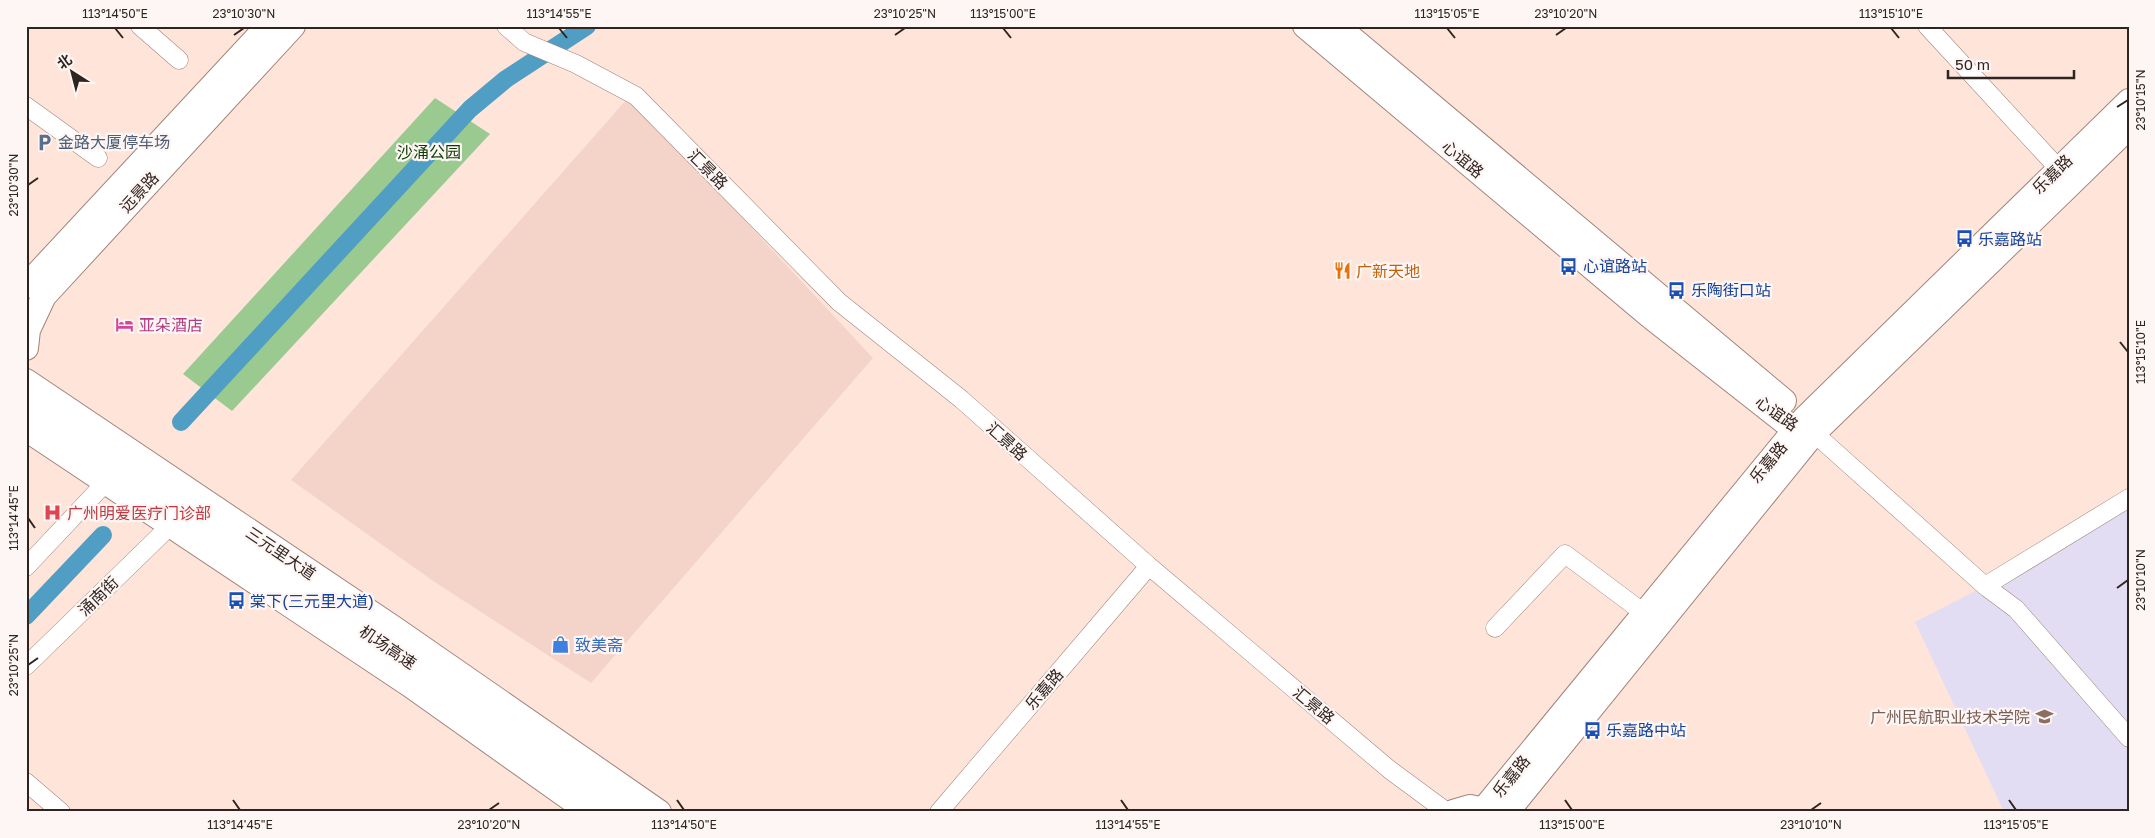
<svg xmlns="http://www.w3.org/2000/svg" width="2155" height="838" font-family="'Golos Text','Noto Sans SC',sans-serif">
<rect width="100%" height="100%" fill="#ffe4da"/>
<path fill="#f4d4c8" d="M 627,99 L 735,210 L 873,358 L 591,683 L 436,583 L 291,480 Z"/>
<path fill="#e2ddf3" d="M 2129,498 L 2129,812 L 2004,812 L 1915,622 L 1985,586 Z"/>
<path fill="#9bca91" d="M 435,98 L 490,134 L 232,411 L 183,374 Z"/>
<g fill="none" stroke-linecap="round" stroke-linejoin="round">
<path stroke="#509ec3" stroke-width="18" d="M 181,422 L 470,109 L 506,79 L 587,26
M 26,616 L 103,535"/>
<defs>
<path id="street" d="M 140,26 L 179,60
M 506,26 L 524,42 L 576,64 L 636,96 L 839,302 L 961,399 L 1149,566 L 1390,770 L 1447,812
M 1927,26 L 2058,168
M 26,106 L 98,158
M 1814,433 L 1985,586 L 2016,609 L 2129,738
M 26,567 L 106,482
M 1985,586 L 2129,498
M 1495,628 L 1565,554 L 1644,613
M 26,666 L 171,525
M 26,782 L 61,812
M 939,812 L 1149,566"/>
<path id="secondary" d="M 1305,26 L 1650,316 L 1795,430 L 1810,432
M 1337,26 L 1784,401
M 26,286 L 268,26
M 26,348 L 28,330 L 44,296 L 293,26
M 26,381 L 395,629 L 659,812
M 26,429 L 410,685 L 589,812
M 1453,812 L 1470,807 L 1483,810 L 1804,419 L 2129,101
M 1507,812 L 1814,433 L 2129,127"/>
<path id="highway" d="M 26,403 L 409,661 L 623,812"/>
</defs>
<use href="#street" stroke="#a28479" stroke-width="19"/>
<use href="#secondary" stroke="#a28479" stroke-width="26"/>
<use href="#highway" stroke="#a28479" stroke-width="29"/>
<use href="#street" stroke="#fff" stroke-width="18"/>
<use href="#secondary" stroke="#fff" stroke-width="24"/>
<use href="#highway" stroke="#fff" stroke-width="28"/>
</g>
<path fill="none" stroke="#302420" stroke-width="2" d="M 115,28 L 123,38M 559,28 L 567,38M 1003,28 L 1011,38M 1447,28 L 1455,38M 1891,28 L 1899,38M 234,35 L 244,28M 895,35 L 905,28M 1556,35 L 1566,28M 2117,107 L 2128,100M 28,185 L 38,178M 2120,342 L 2128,352M 28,518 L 35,528M 2117,588 L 2128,580M 28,665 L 38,658M 233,800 L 240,810M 677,800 L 684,810M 1121,800 L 1128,810M 1565,800 L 1572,810M 2009,800 L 2016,810M 489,810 L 499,803M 1811,810 L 1821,803"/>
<defs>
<symbol id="parking-bare" viewBox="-9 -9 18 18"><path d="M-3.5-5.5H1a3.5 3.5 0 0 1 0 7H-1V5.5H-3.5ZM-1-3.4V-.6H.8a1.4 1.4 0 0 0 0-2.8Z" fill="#5c6f8a" stroke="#fdf6f4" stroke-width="2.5" paint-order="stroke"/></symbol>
<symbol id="bus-bare" viewBox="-9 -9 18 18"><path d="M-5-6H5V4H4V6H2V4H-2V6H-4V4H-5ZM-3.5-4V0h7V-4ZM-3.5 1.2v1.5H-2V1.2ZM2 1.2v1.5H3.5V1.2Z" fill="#1a4fb4" stroke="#fdf6f4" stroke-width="2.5" paint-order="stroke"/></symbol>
<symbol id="restaurant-bare" viewBox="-9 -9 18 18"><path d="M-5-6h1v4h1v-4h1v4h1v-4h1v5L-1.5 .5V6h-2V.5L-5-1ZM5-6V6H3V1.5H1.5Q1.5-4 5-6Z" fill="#e8710a" stroke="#fdf6f4" stroke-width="2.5" paint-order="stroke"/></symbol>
<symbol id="hotel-bare" viewBox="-9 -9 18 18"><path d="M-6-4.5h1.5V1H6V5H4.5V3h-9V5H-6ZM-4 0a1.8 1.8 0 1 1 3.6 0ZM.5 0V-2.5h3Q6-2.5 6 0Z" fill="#d1479c" stroke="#fdf6f4" stroke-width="2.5" paint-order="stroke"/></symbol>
<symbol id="hospital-bare" viewBox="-9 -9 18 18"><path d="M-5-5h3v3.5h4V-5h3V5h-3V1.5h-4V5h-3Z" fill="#e0444e" stroke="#fdf6f4" stroke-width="2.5" paint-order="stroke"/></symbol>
<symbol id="shop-bare" viewBox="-9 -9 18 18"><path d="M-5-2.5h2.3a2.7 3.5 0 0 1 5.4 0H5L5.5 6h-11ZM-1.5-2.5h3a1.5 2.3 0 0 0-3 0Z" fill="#3f7fe0" stroke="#fdf6f4" stroke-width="2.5" paint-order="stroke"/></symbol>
<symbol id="university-bare" viewBox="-9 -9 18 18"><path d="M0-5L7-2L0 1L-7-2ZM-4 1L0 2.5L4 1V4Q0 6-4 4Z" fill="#8d6e63" stroke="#fdf6f4" stroke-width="2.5" paint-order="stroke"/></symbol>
</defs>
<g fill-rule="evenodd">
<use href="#parking-bare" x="32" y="130" width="25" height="25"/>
<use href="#bus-bare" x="1952" y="226" width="25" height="25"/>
<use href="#bus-bare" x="1556" y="254" width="25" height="25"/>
<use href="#restaurant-bare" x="1330" y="258" width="25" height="25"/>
<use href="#bus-bare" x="1664" y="278" width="25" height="25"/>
<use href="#hotel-bare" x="112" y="312" width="25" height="25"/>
<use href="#hospital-bare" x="40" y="500" width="25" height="25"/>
<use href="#bus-bare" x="224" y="588" width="25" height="25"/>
<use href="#shop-bare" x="548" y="632" width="25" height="25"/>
<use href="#university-bare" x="2032" y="704" width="25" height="25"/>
<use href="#bus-bare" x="1580" y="718" width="25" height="25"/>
</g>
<g text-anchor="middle" stroke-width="4.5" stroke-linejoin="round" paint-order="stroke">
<g font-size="16" fill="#4e5e75" stroke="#fdf6f4" text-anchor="start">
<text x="58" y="148">金路大厦停车场</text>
</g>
<g font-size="16" fill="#0b3b00" stroke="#fdf6f4">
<text x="429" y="158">沙涌公园</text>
</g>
<g font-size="16" fill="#302420" stroke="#fdf6f4">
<text transform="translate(1463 159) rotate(40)" y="6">心谊路</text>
<text transform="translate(708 169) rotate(45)" y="6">汇景路</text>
<text transform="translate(2052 174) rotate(-44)" y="6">乐嘉路</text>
<text transform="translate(139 192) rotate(-47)" y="6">远景路</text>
<text transform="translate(1777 413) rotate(35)" y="6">心谊路</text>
<text transform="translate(1007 441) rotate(42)" y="6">汇景路</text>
<text transform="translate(1768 462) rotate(-50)" y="6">乐嘉路</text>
<text transform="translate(281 553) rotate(34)" y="6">三元里大道</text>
<text transform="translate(98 596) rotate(-44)" y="6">涌南街</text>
<text transform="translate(388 647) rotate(34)" y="6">机场高速</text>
<text transform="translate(1044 689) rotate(-49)" y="6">乐嘉路</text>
<text transform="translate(1314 705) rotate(40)" y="6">汇景路</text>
<text transform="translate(1511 776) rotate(-51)" y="6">乐嘉路</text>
</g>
<g font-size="16" fill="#164399" stroke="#fdf6f4" text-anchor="start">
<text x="1978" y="245">乐嘉路站</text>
<text x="1583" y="272">心谊路站</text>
<text x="1691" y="296">乐陶街口站</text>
<text x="250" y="607">棠下(三元里大道)</text>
<text x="1606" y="736">乐嘉路中站</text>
</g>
<g font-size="16" fill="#c56008" stroke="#fdf6f4" text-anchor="start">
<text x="1356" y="277">广新天地</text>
</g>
<g font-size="16" fill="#b23c85" stroke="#fdf6f4" text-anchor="start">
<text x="139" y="331">亚朵酒店</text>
</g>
<g font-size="16" fill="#be3a42" stroke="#fdf6f4" text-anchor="start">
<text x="67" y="519">广州明爱医疗门诊部</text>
</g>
<g font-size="16" fill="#366cbe" stroke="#fdf6f4" text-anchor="start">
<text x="575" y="651">致美斋</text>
</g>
<g font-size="16" fill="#785e54" stroke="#fdf6f4" text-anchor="end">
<text x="2030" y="723">广州民航职业技术学院</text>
</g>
</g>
<rect width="2155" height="838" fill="none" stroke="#fdf6f4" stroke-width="55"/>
<g transform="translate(72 72) rotate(324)" stroke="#fdf6f4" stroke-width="4" paint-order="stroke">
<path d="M0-4L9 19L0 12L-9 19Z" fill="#302420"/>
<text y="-8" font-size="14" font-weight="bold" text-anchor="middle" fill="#302420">北</text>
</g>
<path d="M1948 70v8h126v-8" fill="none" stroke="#302420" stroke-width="2.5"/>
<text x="1955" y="70" font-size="15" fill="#302420" stroke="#fdf6f4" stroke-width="4" paint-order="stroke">50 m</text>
<rect x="28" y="28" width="2100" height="782" fill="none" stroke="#302420" stroke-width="2"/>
<g font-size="12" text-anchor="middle" fill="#302420">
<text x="115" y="18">113°14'50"E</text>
<text x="244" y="18">23°10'30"N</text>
<text x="559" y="18">113°14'55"E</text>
<text x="905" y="18">23°10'25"N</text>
<text x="1003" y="18">113°15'00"E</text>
<text x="1447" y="18">113°15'05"E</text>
<text x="1566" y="18">23°10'20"N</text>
<text x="1891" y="18">113°15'10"E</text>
<text transform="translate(2141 100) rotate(-90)" y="4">23°10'15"N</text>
<text transform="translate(14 185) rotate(-90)" y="4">23°10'30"N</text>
<text transform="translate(2141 352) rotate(-90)" y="4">113°15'10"E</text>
<text transform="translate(14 518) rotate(-90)" y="4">113°14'45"E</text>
<text transform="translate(2141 580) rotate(-90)" y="4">23°10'10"N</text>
<text transform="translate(14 665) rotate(-90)" y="4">23°10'25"N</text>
<text x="240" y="829">113°14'45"E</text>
<text x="489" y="829">23°10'20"N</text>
<text x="684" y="829">113°14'50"E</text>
<text x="1128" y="829">113°14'55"E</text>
<text x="1572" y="829">113°15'00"E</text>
<text x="1811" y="829">23°10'10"N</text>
<text x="2016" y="829">113°15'05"E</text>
</g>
</svg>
